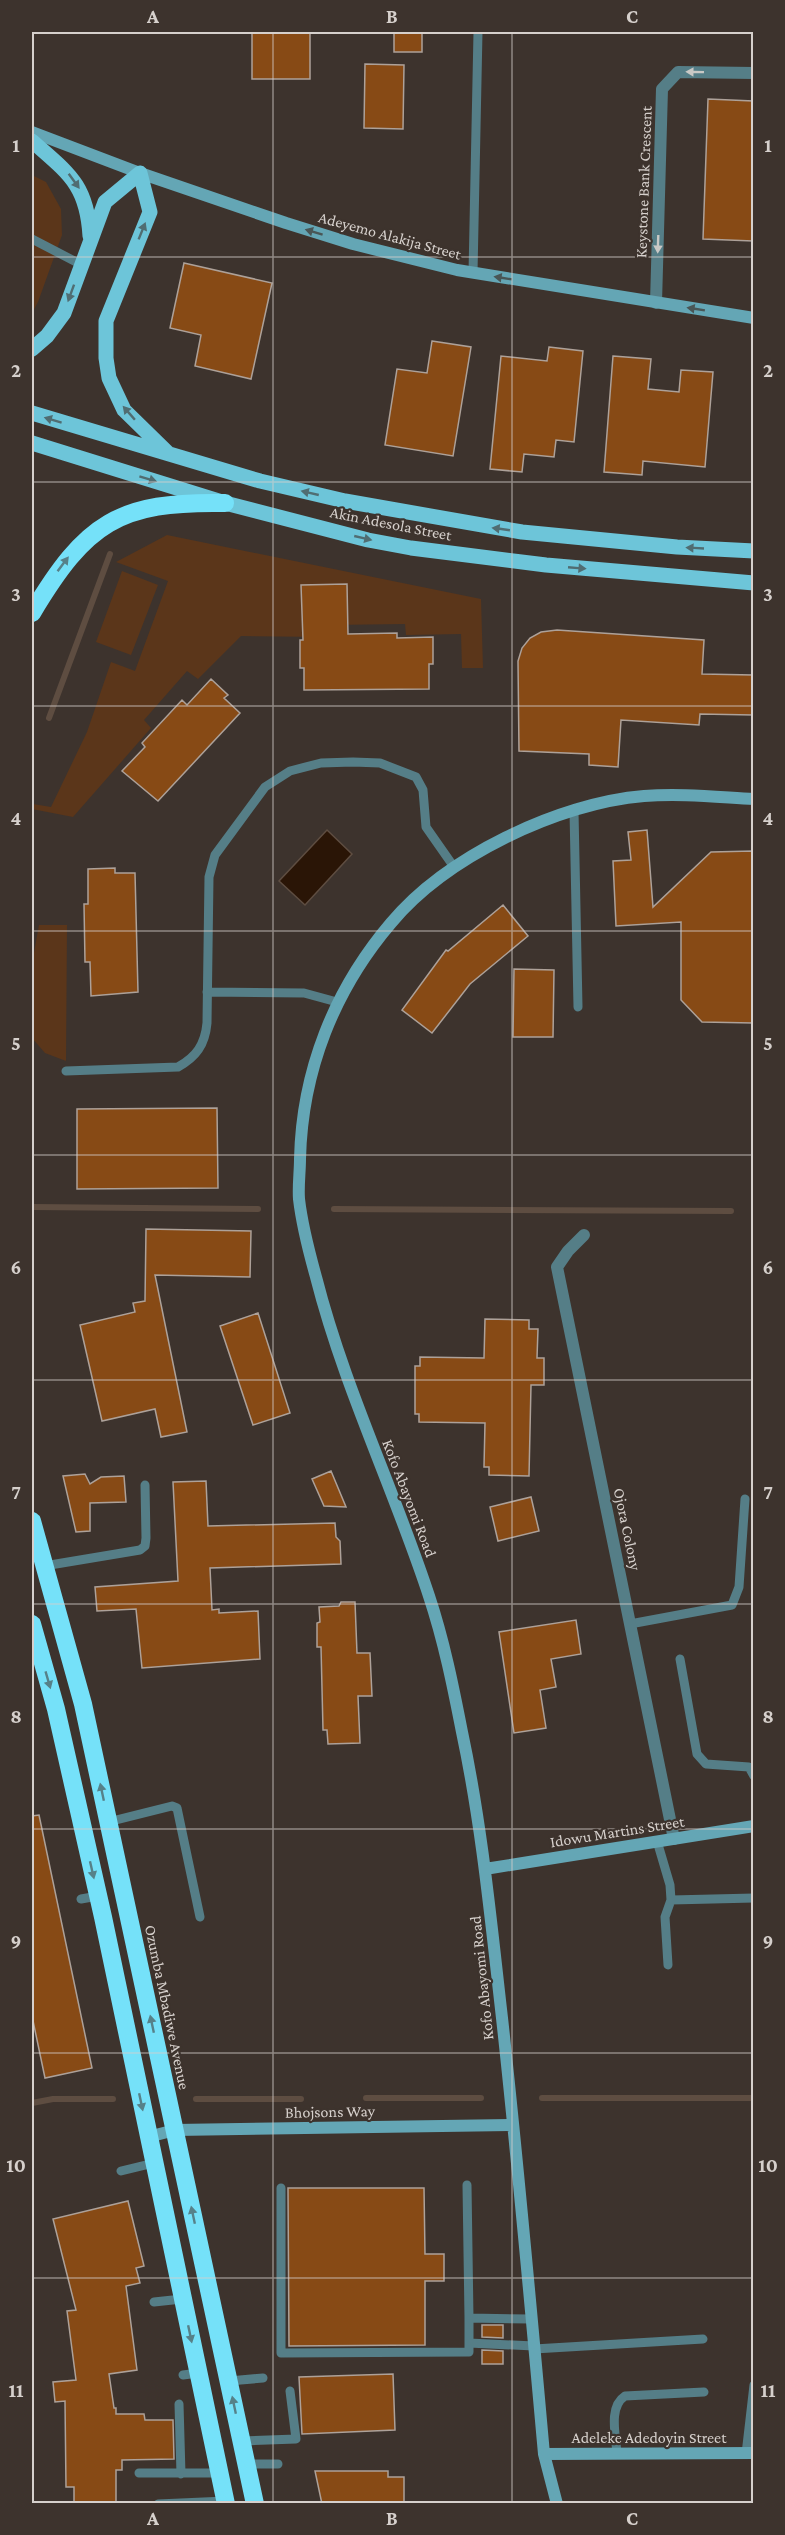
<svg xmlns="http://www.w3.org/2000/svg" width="785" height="2535" font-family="'Crimson Pro',serif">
<rect width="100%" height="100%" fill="#3d332d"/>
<path fill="#5b361a" d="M 32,175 L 46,182 L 61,209 L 62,235 L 38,302 L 32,313 Z
M 167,535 L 481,599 L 483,668 L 462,668 L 461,634 L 406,635 L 405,624 L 329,625 L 328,637 L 241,636 L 198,679 L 187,671 L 144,720 L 151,728 L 73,817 L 32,809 L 33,804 L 51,807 L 87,732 L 111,662 L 135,671 L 168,581 L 116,562 Z
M 122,571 L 158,585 L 131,655 L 96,642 Z
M 39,925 L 67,925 L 66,1061 L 45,1053 L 32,1038 L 32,964 Z"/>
<path fill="#2a1506" stroke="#5e4d41" stroke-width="1.5" d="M 327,830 L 352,854 L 305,905 L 279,881 Z"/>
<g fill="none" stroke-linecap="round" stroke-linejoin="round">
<path stroke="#5e4d41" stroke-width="6" d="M 49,718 L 110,554
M 32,1207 L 258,1209
M 334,1209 L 731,1211
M 366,2098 L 481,2098
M 542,2098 L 754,2098
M 196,2099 L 301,2099
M 32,2103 L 53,2099 L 113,2099"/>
</g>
<path fill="#874a15" stroke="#ada199" stroke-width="1.5" d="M 252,32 L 310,32 L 310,79 L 252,79 Z
M 394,32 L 422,32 L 422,52 L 394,52 Z
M 365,64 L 404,65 L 403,129 L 364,128 Z
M 708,99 L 753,101 L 753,241 L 703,239 Z
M 184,263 L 272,283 L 251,379 L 195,366 L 201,335 L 170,328 Z
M 432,341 L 471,347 L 453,456 L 385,445 L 397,369 L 427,373 Z
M 549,347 L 583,351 L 574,442 L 556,440 L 554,457 L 524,454 L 522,472 L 490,469 L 501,356 L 547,361 Z
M 613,356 L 651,359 L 648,389 L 679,392 L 681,370 L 713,372 L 705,467 L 643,461 L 642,475 L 604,472 Z
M 347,584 L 348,634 L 397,633 L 397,638 L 433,637 L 433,664 L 429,664 L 429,689 L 304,690 L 304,668 L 300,668 L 300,640 L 303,640 L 301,585 Z
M 557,630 L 704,640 L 702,674 L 753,675 L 753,715 L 700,714 L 699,725 L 621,720 L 618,767 L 589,765 L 589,754 L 519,751 L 518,661 L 522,648 L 530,638 L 541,632 Z
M 211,679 L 228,695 L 224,698 L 240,713 L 158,801 L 122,771 L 145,747 L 142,743 L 182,700 L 187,705 Z
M 647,830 L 653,907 L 711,852 L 753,851 L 753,1023 L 702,1022 L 681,1000 L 681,922 L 616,926 L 613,861 L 631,860 L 628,832 Z
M 115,868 L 115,873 L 135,873 L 138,992 L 91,996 L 90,962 L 85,962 L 84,904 L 88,904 L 88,869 Z
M 503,905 L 528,936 L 470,984 L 432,1033 L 402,1010 L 446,950 L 448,951 Z
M 514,969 L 554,970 L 553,1037 L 513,1037 Z
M 217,1108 L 218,1188 L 77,1189 L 77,1109 Z
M 146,1229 L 251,1231 L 250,1277 L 155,1275 L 187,1432 L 161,1437 L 155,1409 L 102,1421 L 80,1325 L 135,1312 L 133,1303 L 145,1301 Z
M 258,1313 L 290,1413 L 253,1425 L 220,1326 Z
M 485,1319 L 529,1320 L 529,1329 L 538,1329 L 537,1358 L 544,1358 L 544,1385 L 531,1385 L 529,1476 L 489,1475 L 489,1467 L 484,1467 L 485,1423 L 419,1422 L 419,1414 L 415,1414 L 415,1366 L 420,1366 L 420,1357 L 484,1358 Z
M 331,1471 L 346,1507 L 324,1506 L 312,1479 Z
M 85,1474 L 90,1484 L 101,1477 L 124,1476 L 126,1502 L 90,1503 L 90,1531 L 76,1532 L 63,1476 Z
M 206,1481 L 208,1526 L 335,1523 L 336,1537 L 340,1541 L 341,1564 L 210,1568 L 212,1610 L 219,1609 L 219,1613 L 258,1611 L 260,1659 L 142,1668 L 136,1609 L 97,1611 L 95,1587 L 178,1581 L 173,1482 Z
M 531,1497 L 539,1531 L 498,1541 L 490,1507 Z
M 341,1602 L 355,1602 L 357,1653 L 370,1653 L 372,1696 L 358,1696 L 360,1743 L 328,1744 L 327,1730 L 323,1730 L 321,1647 L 317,1647 L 317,1623 L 320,1622 L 319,1607 L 339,1606 Z
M 576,1620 L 581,1654 L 551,1659 L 556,1687 L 540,1690 L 546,1728 L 514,1733 L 499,1632 Z
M 39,1815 L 92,2068 L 45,2078 L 32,2016 L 32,1816 Z
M 288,2188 L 424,2188 L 425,2254 L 444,2254 L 444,2281 L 425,2281 L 425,2345 L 289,2346 Z
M 128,2201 L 144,2266 L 136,2268 L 140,2283 L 126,2286 L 137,2370 L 109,2374 L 114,2408 L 116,2408 L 116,2414 L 144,2414 L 145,2420 L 173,2420 L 174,2459 L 122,2460 L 122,2470 L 116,2470 L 116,2504 L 74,2504 L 74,2487 L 66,2487 L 65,2401 L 55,2402 L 53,2382 L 76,2380 L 67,2311 L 76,2310 L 53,2219 Z
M 482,2325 L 503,2325 L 503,2338 L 482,2337 Z
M 482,2350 L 503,2351 L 503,2364 L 482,2364 Z
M 393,2374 L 395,2430 L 302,2434 L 299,2377 Z
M 315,2471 L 388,2471 L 388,2477 L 404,2477 L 404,2504 L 322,2504 Z"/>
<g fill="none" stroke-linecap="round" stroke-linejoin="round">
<path stroke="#557e87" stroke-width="9" d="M 32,239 L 82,265
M 473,273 L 478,32
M 574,811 L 578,1007
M 207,992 L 304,993 L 337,1002
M 66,1071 L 178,1067 C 196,1057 205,1045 207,1023 L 209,877 L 215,855 L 265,787 L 290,771 L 321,763 L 353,762 L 380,763 L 416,777 L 423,790 L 426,827 L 454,867
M 44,1566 L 140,1550 L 145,1546 L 146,1538 L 145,1485
M 630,1624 L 732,1605 L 739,1587 L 745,1499
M 680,1659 L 697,1754 L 706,1764 L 749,1767 L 754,1776
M 108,1822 L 172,1806 L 177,1808 L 200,1917
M 657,1841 L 670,1885 L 671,1900 L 665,1917 L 668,1965
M 81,1899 L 98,1896
M 671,1900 L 754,1898
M 121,2171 L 154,2163
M 467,2185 L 469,2318 L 531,2319
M 281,2188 L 281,2353 L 469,2352 L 469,2343 L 534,2346
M 154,2302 L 182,2299
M 469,2343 L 469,2318
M 534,2349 L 703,2339
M 183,2375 L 198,2373
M 229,2381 L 263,2378
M 179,2404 L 181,2474
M 242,2441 L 296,2439 L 290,2391
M 617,2454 C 616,2436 608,2407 625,2396 L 704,2392
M 746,2454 L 754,2385
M 246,2464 L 278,2464
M 139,2473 L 220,2473
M 158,2504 L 226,2501"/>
<path stroke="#557e87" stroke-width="12" d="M 656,303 L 662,89 L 678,72 L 754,73
M 584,1235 L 568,1251 L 557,1267 L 674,1839"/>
<path stroke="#64a6b5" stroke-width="12" d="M 32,132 L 140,173 L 286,223 L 353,244 L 457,270 L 754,318
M 485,1869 L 754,1826
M 148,2137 L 175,2130 L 513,2125
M 544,2454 L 754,2453
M 557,2504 L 544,2454 C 531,2309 518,2163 502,2018 C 491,1922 482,1826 462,1732 C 453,1686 444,1641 429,1596 C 394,1489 344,1387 316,1277 C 309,1252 302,1225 299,1199 C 298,1186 300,1172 300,1159 C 302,1071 334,990 391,923 C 446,857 558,803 644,796 C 680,793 717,797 754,799"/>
<path stroke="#6dc5d9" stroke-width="15" d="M 32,141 C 68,173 87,184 90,236
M 32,349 L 47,336 L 64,313 L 105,202 L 140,173 L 150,212 L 106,321 L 106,358 L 109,378 L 124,410 L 168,453
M 32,413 L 260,481 L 345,501 L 522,532 L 677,547 L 754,551
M 32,443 L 225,503 L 368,540 L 411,548 L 546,565 L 754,583"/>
<path stroke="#75e1f9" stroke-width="18" d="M 32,613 C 86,523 118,501 225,503
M 32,1521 L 83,1704 L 255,2504
M 32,1624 L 56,1709 L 103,1917 L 226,2504"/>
</g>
<defs><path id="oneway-solid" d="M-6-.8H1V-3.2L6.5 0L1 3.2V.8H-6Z" transform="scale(1.5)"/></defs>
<g fill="#c9c8c5">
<use href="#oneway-solid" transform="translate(695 72) rotate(-179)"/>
<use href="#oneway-solid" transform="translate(658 244) rotate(92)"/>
</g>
<g fill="#506d72">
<use href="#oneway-solid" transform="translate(74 181) rotate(54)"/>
<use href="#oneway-solid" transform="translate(142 231) rotate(-68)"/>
<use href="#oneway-solid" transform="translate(71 293) rotate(110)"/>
<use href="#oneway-solid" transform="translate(129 413) rotate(-131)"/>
<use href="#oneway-solid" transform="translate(53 420) rotate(-163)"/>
<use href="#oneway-solid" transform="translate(148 479) rotate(17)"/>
<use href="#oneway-solid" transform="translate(310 493) rotate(-167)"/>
<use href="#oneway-solid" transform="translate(501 529) rotate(-172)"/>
<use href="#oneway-solid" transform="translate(363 538) rotate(13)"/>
<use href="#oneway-solid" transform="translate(695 548) rotate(-177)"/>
<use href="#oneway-solid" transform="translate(577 568) rotate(5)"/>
</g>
<g fill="#495656">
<use href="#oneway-solid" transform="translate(314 232) rotate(-163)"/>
<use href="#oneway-solid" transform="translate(503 278) rotate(-171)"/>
<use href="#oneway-solid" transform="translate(696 309) rotate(-171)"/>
</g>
<g fill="#568189">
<use href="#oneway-solid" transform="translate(63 564) rotate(-53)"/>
<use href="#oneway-solid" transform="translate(48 1680) rotate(74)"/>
<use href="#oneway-solid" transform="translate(102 1792) rotate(-102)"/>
<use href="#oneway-solid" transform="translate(92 1870) rotate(77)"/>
<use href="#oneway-solid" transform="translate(152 2024) rotate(-102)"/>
<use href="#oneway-solid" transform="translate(141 2102) rotate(78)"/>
<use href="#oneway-solid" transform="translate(193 2215) rotate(-102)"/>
<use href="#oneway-solid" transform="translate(190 2334) rotate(78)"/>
<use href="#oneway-solid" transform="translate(234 2405) rotate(-102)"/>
</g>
<path fill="none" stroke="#d6d0cc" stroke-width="1.5" stroke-opacity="0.55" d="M 273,32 L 273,2504M 512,32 L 512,2504M 32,257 L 754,257M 32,482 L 754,482M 32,706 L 754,706M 32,931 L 754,931M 32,1155 L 754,1155M 32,1380 L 754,1380M 32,1604 L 754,1604M 32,1829 L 754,1829M 32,2053 L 754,2053M 32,2278 L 754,2278"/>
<g text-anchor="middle" stroke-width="4.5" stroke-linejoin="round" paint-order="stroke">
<g font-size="16" fill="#d6d0cc" stroke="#3d332d">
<text transform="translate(643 182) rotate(-88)" y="6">Keystone Bank Crescent</text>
<text transform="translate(390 235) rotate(15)" y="6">Adeyemo Alakija Street</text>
<text transform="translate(391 523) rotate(11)" y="6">Akin Adesola Street</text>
<text transform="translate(410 1498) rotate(69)" y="6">Kofo Abayomi Road</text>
<text transform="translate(628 1529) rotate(78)" y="6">Ojora Colony</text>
<text transform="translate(617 1831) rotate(-9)" y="6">Idowu Martins Street</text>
<text transform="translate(481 1978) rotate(-96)" y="6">Kofo Abayomi Road</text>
<text transform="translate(168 2007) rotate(78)" y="6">Ozumba Mbadiwe Avenue</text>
<text transform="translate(330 2111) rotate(-1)" y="6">Bhojsons Way</text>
<text x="649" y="2443">Adeleke Adedoyin Street</text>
</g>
</g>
<rect width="785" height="2535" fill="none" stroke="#3d332d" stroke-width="66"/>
<rect x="33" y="33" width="719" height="2469" fill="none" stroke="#d6d0cc" stroke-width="2"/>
<g font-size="20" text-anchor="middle" font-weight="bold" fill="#d6d0cc">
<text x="153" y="23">A</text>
<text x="392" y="23">B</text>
<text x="632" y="23">C</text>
<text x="16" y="152">1</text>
<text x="768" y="152">1</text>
<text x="16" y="377">2</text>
<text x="768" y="377">2</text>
<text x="16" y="601">3</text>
<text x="768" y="601">3</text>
<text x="16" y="825">4</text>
<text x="768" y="825">4</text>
<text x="16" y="1050">5</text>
<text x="768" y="1050">5</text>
<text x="16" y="1274">6</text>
<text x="768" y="1274">6</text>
<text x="16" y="1499">7</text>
<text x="768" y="1499">7</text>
<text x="16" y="1723">8</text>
<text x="768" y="1723">8</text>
<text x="16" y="1948">9</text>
<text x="768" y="1948">9</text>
<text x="16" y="2172">10</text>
<text x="768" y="2172">10</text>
<text x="16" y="2397">11</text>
<text x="768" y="2397">11</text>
<text x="153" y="2525">A</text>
<text x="392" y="2525">B</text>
<text x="632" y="2525">C</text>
</g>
</svg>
